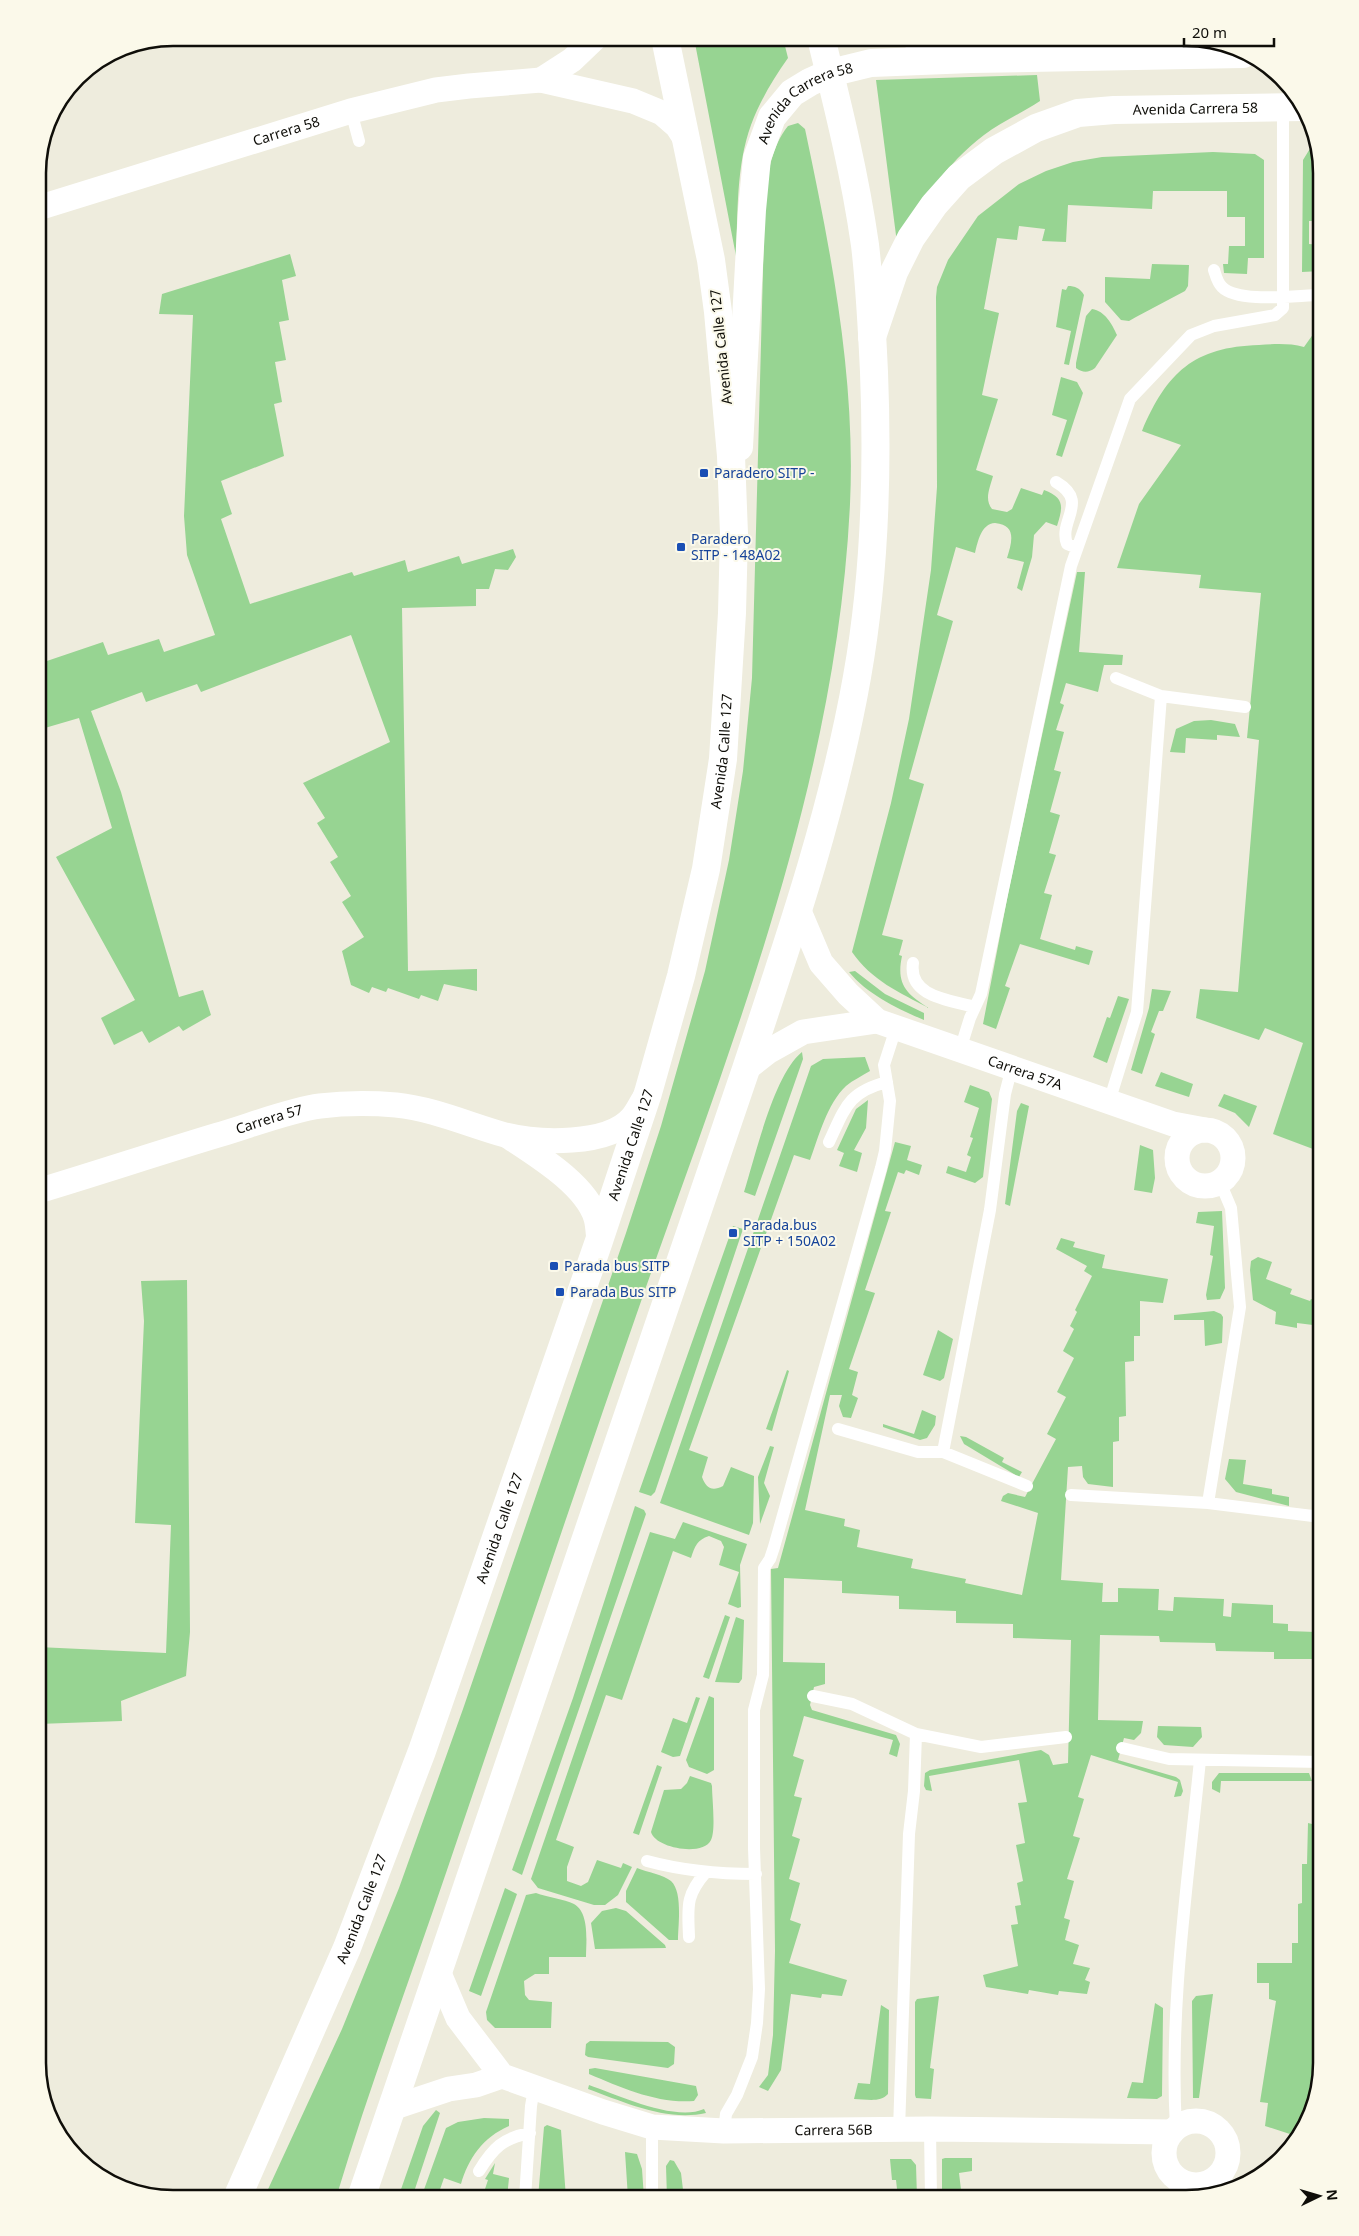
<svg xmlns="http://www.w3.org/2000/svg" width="1359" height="2236" font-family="'Noto Sans',sans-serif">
<rect width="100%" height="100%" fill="#eeecdd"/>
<path fill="#97d492" d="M 694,38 L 783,38 L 788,58 C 773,79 760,101 751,125 C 736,166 738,213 736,256 Z
M 1037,75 L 1040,101 C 1022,113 1001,122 984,135 C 946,164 921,202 897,243 L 876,80 Z
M 798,123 L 805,129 C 831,252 856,378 850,504 C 837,777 736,1033 646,1287 C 578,1481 513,1676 447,1870 C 410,1979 369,2088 336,2198 L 264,2198 L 342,2029 L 399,1888 L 463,1709 L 626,1233 L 661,1126 L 705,971 L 729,860 L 743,771 L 752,678 L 765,196 C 768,172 772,146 788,126 Z
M 1311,147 L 1315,147 L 1321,173 L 1321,221 L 1309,221 L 1309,244 L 1321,245 L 1321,271 L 1302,272 L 1303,160 Z
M 1213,152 L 1255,154 L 1264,160 L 1264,258 L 1248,258 L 1247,274 L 1224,273 L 1223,264 L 1228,264 L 1229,246 L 1245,246 L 1245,217 L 1227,217 L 1227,191 L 1153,191 L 1152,209 L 1068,205 L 1066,242 L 1042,241 L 1045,229 L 1019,226 L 1017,240 L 997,238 L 984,309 L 999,313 L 982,395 L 998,399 L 976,470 L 993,476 C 990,488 984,499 992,509 L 1007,512 L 1012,509 L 1021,488 L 1042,495 L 1044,490 C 1065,498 1063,507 1057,526 L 1046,522 L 1034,535 L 1032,557 L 1022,591 L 1017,588 L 1024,562 L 1007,558 C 1012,542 1017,525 995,523 C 981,524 978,541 975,553 L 956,547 L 937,615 L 953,621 L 909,779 L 924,784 L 882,935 L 903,940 L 899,955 L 902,956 C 896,984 906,994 929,1008 C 900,993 871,980 852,952 L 891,803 L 909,719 L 931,570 L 937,487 L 936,297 L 937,287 L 948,260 L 978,216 L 1019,184 L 1046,171 L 1073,162 L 1102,157 Z
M 290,254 L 296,276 L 282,280 L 289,320 L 279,322 L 286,360 L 275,362 L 282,402 L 274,404 L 284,456 L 221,481 L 232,514 L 221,519 L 250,604 L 352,572 L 354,576 L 405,560 L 408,572 L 459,556 L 462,564 L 513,549 L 516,557 L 508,570 L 495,569 L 489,589 L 476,589 L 476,606 L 402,608 L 408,971 L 477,969 L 477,991 L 444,984 L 438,1001 L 421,995 L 419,999 L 388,988 L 386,992 L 372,987 L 369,993 L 351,985 L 342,951 L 364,937 L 342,902 L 351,896 L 330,862 L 338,857 L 317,823 L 325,818 L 303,783 L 390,742 L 351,635 L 201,692 L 197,684 L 146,702 L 142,692 L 91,711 L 121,792 L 179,997 L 203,990 L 211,1015 L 183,1031 L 179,1026 L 149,1043 L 142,1031 L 114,1045 L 101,1018 L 135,1000 L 56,857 L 112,828 L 79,718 L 38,730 L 38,664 L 103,642 L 108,655 L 159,639 L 164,652 L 215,635 L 187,555 L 184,516 L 193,315 L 159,314 L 162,294 Z
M 1152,264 L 1189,265 L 1188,286 L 1185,291 L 1136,317 L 1129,321 L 1121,320 L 1105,302 L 1105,277 L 1150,279 Z
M 1068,286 C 1075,286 1080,288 1084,295 L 1069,365 L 1064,364 L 1071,331 L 1056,327 L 1062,289 L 1066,290 Z
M 1092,309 C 1105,311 1112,324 1117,335 L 1095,368 C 1088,373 1083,373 1076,368 L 1076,363 L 1086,316 Z
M 1321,323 L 1321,1152 L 1273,1134 L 1303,1043 L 1265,1028 L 1259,1040 L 1196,1018 L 1200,989 L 1238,992 L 1259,740 L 1247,738 L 1261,593 L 1199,588 L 1201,575 L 1117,568 L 1139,504 L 1181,445 L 1142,431 C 1167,372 1194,347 1259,345 C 1274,344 1289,343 1304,347 Z
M 1061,377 L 1077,382 L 1083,393 L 1062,457 L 1056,455 L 1067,420 L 1052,415 Z
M 1077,572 L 1085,572 L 1079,652 L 1123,655 L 1122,665 L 1104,665 L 1098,692 L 1066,683 L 1060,703 L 1064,705 L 1056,730 L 1064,732 L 1054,770 L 1061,772 L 1050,812 L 1060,815 L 1049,853 L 1056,855 L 1044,893 L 1052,895 L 1040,939 L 1075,950 L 1076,946 L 1093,951 L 1089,965 L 1020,944 L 1005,986 L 1010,988 L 996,1029 L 983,1024 L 1008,894 Z
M 1211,720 L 1235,724 L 1240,737 L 1217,735 L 1217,740 L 1186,738 L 1185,753 L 1170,752 L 1176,729 L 1194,721 Z
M 855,971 L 885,994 L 924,1013 L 924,1020 C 898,1009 867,994 849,972 Z
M 1152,989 L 1171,991 L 1163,1011 L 1159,1011 L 1151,1032 L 1155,1034 L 1142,1074 L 1131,1070 L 1149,1008 Z
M 1118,996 L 1129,999 L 1107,1063 L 1093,1057 L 1107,1017 L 1110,1018 Z
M 802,1052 L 803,1059 L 755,1196 L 744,1192 C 755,1157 774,1074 802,1052 Z
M 865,1057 L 870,1071 C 862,1076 853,1080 846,1086 C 827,1104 819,1136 810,1160 L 794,1155 L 689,1450 L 708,1457 L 702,1477 C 706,1488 712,1492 723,1486 L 731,1467 L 754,1476 L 753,1523 L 749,1535 L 660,1503 L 811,1066 L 823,1059 Z
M 1161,1072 L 1193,1084 L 1189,1097 L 1155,1086 Z
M 970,1085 L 989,1092 L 992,1099 L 983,1177 L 975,1183 L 946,1173 L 948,1166 L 966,1172 L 971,1157 L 967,1155 L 973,1138 L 970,1137 L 979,1108 L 964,1102 Z
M 1224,1094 L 1257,1106 L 1249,1127 L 1235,1113 L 1218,1106 Z
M 868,1100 L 866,1128 L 854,1150 L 862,1153 L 857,1172 L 839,1166 L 844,1153 L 837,1150 L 856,1109 Z
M 1021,1103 L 1029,1106 L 1010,1206 L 1005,1204 L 1017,1111 Z
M 895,1142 L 911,1146 L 907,1160 L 922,1165 L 919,1175 L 906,1170 L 904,1174 L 898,1172 L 885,1211 L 891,1212 L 865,1290 L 875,1293 L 849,1369 L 858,1372 L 852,1395 L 858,1398 L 851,1418 L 843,1417 L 839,1406 L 842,1395 L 830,1395 L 805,1510 L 845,1519 L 844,1526 L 860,1530 L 857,1547 L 913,1559 L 911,1568 L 966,1579 L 965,1583 L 1022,1595 L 1038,1513 L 1001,1501 L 1003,1496 L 1008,1493 L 1025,1497 L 1056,1439 L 1047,1434 L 1066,1397 L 1057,1392 L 1074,1358 L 1063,1351 L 1074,1329 L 1070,1326 L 1077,1312 L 1075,1310 L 1092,1276 L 1084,1271 L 1087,1266 L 1056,1249 L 1061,1238 L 1075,1242 L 1073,1247 L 1105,1255 L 1102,1268 L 1168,1279 L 1163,1303 L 1140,1301 L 1140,1336 L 1134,1336 L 1134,1361 L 1125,1362 L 1126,1416 L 1119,1417 L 1119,1441 L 1113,1442 L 1113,1487 L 1088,1484 L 1083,1477 L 1082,1466 L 1068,1467 L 1061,1580 L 1103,1583 L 1102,1602 L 1118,1602 L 1118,1588 L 1159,1589 L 1158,1610 L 1173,1611 L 1174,1597 L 1224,1599 L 1223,1616 L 1231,1617 L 1232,1603 L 1273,1605 L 1273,1623 L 1288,1624 L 1288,1631 L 1316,1632 L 1317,1612 L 1321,1612 L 1321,1659 L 1274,1659 L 1274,1652 L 1216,1651 L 1215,1643 L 1160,1642 L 1159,1636 L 1100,1635 L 1098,1720 L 1143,1721 L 1141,1733 L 1134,1740 L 1124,1738 L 1118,1760 L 1176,1777 L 1180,1780 L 1183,1791 L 1181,1796 L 1174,1797 L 1178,1782 L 1091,1755 L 1078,1797 L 1084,1799 L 1073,1836 L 1080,1838 L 1067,1879 L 1074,1881 L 1064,1918 L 1070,1920 L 1065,1940 L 1079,1945 L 1073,1964 L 1090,1968 L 1085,1980 L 1090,1982 L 1087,1994 L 1059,1991 L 1058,1995 L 1029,1990 L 1028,1994 L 986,1987 L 983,1975 L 1018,1966 L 1011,1925 L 1018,1924 L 1015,1906 L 1021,1905 L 1017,1883 L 1023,1881 L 1016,1845 L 1025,1843 L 1018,1803 L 1027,1802 L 1019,1760 L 929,1776 L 932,1791 L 926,1790 L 924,1786 L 925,1773 L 930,1770 L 1041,1750 L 1049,1755 L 1053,1765 L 1068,1763 L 1071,1640 L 1013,1638 L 1013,1624 L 956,1623 L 956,1611 L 899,1609 L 899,1596 L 842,1593 L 842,1581 L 784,1578 L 783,1662 L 825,1663 L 825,1684 L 814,1687 L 810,1705 L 812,1710 L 896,1735 L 900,1744 L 897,1757 L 889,1754 L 893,1740 L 804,1716 L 793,1756 L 804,1760 L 794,1796 L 802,1798 L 792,1836 L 800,1839 L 789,1879 L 800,1883 L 790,1920 L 801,1924 L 789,1963 L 847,1980 L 842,1996 L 822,1994 L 821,1998 L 791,1994 L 781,2070 L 768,2091 L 759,2087 L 768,2075 L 773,2035 L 775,1951 L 771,1569 L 778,1568 Z
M 1140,1145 L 1153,1150 L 1155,1178 L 1152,1193 L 1134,1190 Z
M 1222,1211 L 1225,1288 L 1220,1299 L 1207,1300 L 1206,1295 L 1213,1256 L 1210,1255 L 1214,1226 L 1196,1223 L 1198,1212 Z
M 733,1226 L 743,1229 L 655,1492 L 651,1496 L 639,1492 Z
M 1258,1257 L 1272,1262 L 1266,1279 L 1292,1289 L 1290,1294 L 1310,1301 L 1311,1299 L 1321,1303 L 1321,1326 L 1297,1323 L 1297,1328 L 1275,1324 L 1276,1312 L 1253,1300 L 1250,1270 L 1251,1261 Z
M 187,1280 L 190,1632 L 186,1676 L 121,1701 L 122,1721 L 38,1724 L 38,1647 L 166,1653 L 171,1525 L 135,1523 L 144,1321 L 141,1281 Z
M 1214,1311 L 1221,1314 L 1223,1317 L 1222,1343 L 1205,1346 L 1204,1320 L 1174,1320 L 1174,1315 Z
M 938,1330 L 953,1339 L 944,1378 L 940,1381 L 923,1375 Z
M 787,1370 L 789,1371 L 772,1431 L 766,1429 Z
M 922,1410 L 936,1416 L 935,1425 L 927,1438 L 920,1440 L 883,1427 L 883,1424 L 914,1434 Z
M 960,1436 L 966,1437 L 1004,1458 L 1002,1462 L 1022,1472 L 1019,1477 L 964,1444 Z
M 770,1446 L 774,1447 L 764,1483 L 770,1496 L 760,1524 L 758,1477 Z
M 1229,1459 L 1246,1460 L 1243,1484 L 1272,1489 L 1272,1494 L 1289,1497 L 1289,1506 L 1236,1492 L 1225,1479 Z
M 635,1506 L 644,1510 L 646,1514 L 522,1875 L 512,1870 L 573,1698 Z
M 683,1522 L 747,1544 L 740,1565 L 741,1607 L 738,1608 L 728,1604 L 739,1572 L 719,1565 L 724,1547 L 721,1541 L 709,1536 C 697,1540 695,1546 691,1558 L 673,1551 L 622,1700 L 606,1695 L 556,1840 L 574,1847 L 567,1867 L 567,1881 L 581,1886 L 588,1882 L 597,1860 L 621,1868 L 623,1863 L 632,1867 L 618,1895 L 605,1905 L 594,1905 L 538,1888 L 531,1879 L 650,1532 L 675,1539 Z
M 725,1615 L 730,1617 L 709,1679 L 703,1677 Z
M 736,1617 L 744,1620 L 742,1679 L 739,1683 L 715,1682 Z
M 709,1696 L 714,1698 L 714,1770 L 707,1774 L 689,1767 L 686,1760 Z
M 696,1697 L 700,1698 L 680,1756 L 673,1757 L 661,1752 L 673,1718 L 687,1723 Z
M 1158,1726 L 1201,1727 L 1202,1737 L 1193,1747 L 1164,1745 L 1157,1737 Z
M 657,1765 L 662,1767 L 639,1835 L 633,1833 Z
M 1219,1773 L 1309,1773 L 1312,1781 L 1221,1781 L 1220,1793 L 1212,1789 L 1212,1782 Z
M 690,1776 L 711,1783 L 712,1786 C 712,1798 716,1830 711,1840 C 703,1857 655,1848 651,1832 L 664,1790 L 681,1789 L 687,1783 Z
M 1321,1781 L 1321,2063 L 1299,2137 L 1265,2126 L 1268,2103 L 1260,2102 L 1276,2001 L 1269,1999 L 1269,1983 L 1257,1983 L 1257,1963 L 1292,1963 L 1292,1943 L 1298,1943 L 1298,1904 L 1302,1903 L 1302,1864 L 1307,1864 L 1308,1823 L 1312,1824 L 1313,1782 Z
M 637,1868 C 647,1872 664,1875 671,1881 C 683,1892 678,1925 678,1940 L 669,1940 L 626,1902 L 626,1891 Z
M 505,1888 L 517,1894 L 481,1996 L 469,1991 Z
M 536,1893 C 547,1897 564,1899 574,1904 C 590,1913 586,1943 586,1957 L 549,1957 L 549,1974 L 535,1974 L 524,1981 L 525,1995 L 529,2000 L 552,2002 L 551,2028 L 495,2028 L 487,2020 L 486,2012 L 526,1895 Z
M 616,1908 L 626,1911 L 665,1945 L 666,1948 L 595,1949 L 591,1923 L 602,1911 Z
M 1213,1994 L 1199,2098 L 1193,2098 L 1192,2001 L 1196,1996 Z
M 939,1996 L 930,2068 L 934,2069 L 931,2099 L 916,2098 L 915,2095 L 915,2002 L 917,1999 Z
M 1155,2003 L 1163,2008 L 1163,2012 L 1162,2096 L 1157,2099 L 1127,2098 L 1132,2082 L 1143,2083 Z
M 881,2005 L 889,2010 L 888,2094 C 880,2103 866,2099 854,2099 L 858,2083 L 870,2084 Z
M 590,2041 L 668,2042 L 675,2047 L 674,2064 L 668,2068 L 588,2057 L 585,2055 L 586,2044 Z
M 595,2068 L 696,2086 L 698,2095 L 694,2101 C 658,2104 622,2088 589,2074 L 589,2069 Z
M 589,2085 C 618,2095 675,2122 704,2109 L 706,2113 C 667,2122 624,2102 588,2089 Z
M 436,2110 L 440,2113 L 412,2198 L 398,2198 L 423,2126 Z
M 484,2118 L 509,2119 L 509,2126 C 483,2137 468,2159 461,2184 L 444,2178 L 437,2198 L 421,2198 L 446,2128 L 458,2122 Z
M 547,2125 L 561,2130 L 566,2198 L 538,2198 L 544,2127 Z
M 625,2152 L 637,2154 L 642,2169 L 644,2198 L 628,2198 Z
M 945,2158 L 972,2158 L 972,2171 L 959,2173 L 962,2198 L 942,2198 L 942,2159 Z
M 890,2159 L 911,2159 L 916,2165 L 917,2198 L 898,2198 L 896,2180 L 892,2180 Z
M 670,2160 L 674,2161 L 681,2173 L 684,2198 L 667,2198 L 666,2166 Z
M 495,2163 L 493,2174 L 509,2178 L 507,2198 L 485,2189 L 488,2180 L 485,2179 Z"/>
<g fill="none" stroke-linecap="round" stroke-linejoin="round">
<path stroke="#fff" stroke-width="12" d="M 351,111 L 359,141
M 1214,270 C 1216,276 1217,282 1222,287 C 1239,304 1298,295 1321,295
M 1056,482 C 1090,502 1058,520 1067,544 L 1077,548
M 1116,678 L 1161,696 L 1245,707
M 913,963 C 908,997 950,1000 975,1007
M 960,1050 L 970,1018 L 981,994 L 1071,566 L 1130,399 L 1191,335 L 1214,326 L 1275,315 L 1283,308 L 1283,108
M 1109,1102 L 1137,1012 L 1161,696
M 829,1142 C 845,1108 848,1092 887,1082
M 838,1429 L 918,1452 L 943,1452 L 1027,1486
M 943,1452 L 990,1210 L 1005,1094 L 1012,1067
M 1071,1495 L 1208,1503 L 1321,1517
M 1208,1503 L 1240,1307 L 1231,1208 L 1220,1182
M 813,1696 L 852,1704 L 916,1734 L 981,1747 L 1066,1737
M 1122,1748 L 1169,1759 L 1321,1762
M 647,1861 C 684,1871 718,1874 756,1874
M 689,1937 C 688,1907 685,1896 706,1872
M 652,2127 L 652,2198
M 1176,2128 C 1169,2006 1188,1882 1200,1760
M 930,2129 L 931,2198
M 899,2130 L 909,1834 L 914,1791 L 916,1734
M 724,2131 L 726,2114 L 737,2095 L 752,2057 L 757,2023 L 759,1989 L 754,1848 L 754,1710 L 763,1675 L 764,1568 L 770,1559 L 774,1547 L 881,1168 L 885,1151 L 890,1101 L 884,1065 L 896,1028
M 479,2171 C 493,2148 503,2138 530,2133
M 1210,2193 L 1210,2181
M 525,2198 L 531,2106 L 534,2089"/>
<g stroke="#fff" stroke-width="25">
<path d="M 541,80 L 572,60 L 595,38"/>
<path id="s1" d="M 38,208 L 351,111 L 436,90 L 469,86 L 541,80 L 633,101 L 662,113 L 677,126 L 688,143"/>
<path id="s2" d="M 799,911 L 821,963 L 848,994 L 877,1021 L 1173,1124 L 1205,1130"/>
<path d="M 746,1069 L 769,1051 L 803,1032 L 877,1021"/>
<circle cx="1205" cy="1158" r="28"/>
<path d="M 511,1138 C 538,1156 586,1185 596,1218 C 598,1225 598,1233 599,1241"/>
<path id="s3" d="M 38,1191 C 98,1173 158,1153 218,1135 C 249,1126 290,1110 320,1106 C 345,1103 371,1103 396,1105 C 434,1109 469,1125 505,1135 C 538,1143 608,1146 632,1118 C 637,1112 640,1105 644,1099"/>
<path id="s4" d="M 438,1971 L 458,2018 L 502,2076 L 603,2112 L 652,2127 L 724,2131 L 930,2129 L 1172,2132"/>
<path d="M 392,2108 L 449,2089 L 476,2085 L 502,2076"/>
<circle cx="1196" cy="2153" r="32"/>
</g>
<g stroke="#fff" stroke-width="28">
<path id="s5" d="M 872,337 L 894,272 L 911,238 L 934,205 L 959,177 L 994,151 L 1036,128 L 1078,113 L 1114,110 L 1303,107"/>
<path id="s6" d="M 739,447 L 752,210 L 757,158 L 772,117 L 792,93 L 810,82 L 830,73 L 871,63 L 971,59 L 1243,54"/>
</g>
<g stroke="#fff" stroke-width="28">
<path d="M 916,38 L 939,48 L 971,59"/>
<path id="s7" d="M 237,2198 L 347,1948 L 422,1751 L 599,1241 L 648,1093 L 681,976 L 706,869 L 723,759 L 732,613 L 734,534 L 731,456 L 718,312 L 711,260 L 665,38"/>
<path d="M 361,2198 L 746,1069 C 789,940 833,812 857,677 C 875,576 878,474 874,372 C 872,330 870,287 865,245 C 855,175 838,106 821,38"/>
</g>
</g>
<g fill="#1a4fb4" stroke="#fbf9ea" stroke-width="2">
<rect x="699" y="468" width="10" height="10" rx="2.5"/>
<rect x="676" y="542" width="10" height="10" rx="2.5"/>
<rect x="728" y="1228" width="10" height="10" rx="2.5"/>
<rect x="549" y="1261" width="10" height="10" rx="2.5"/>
<rect x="555" y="1287" width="10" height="10" rx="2.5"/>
</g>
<g text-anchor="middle" stroke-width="4" stroke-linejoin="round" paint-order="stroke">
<g font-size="14" fill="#0f0e09" stroke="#fbf9ea">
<text dy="5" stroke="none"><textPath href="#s6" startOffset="368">Avenida Carrera 58</textPath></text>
<text dy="5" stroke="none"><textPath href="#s5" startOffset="438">Avenida Carrera 58</textPath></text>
<text dy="5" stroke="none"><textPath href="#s1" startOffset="260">Carrera 58</textPath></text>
<text transform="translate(721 347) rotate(-96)" y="5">Avenida Calle 127</text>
<text dy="5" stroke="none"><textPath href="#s7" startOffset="1530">Avenida Calle 127</textPath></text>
<text dy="5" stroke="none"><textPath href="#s2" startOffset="294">Carrera 57A</textPath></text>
<text dy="5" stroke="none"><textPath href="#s3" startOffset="242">Carrera 57</textPath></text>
<text dy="5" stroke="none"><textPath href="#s7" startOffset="1125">Avenida Calle 127</textPath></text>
<text dy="5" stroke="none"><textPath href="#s7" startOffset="720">Avenida Calle 127</textPath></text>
<text dy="5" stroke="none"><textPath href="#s7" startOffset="315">Avenida Calle 127</textPath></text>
<text dy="5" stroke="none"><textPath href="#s4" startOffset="464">Carrera 56B</textPath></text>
</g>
<g font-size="14" fill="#164399" stroke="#fbf9ea" text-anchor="start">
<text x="714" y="478">Paradero SITP -</text>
<text x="691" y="544">Paradero<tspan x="691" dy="16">SITP - 148A02</tspan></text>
<text x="743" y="1230">Parada.bus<tspan x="743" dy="16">SITP + 150A02</tspan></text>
<text x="564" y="1271">Parada bus SITP</text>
<text x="570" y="1297">Parada Bus SITP</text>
</g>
</g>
<path d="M0 0H1359V2236H0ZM173 46H1186A127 127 0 0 1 1313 173V2063A127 127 0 0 1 1186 2190H173A127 127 0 0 1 46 2063V173A127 127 0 0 1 173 46Z" fill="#fbf9ea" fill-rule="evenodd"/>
<path fill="none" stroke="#0f0e09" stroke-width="2.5" d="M173 46H1186A127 127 0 0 1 1313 173V2063A127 127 0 0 1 1186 2190H173A127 127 0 0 1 46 2063V173A127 127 0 0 1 173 46Z"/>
<g transform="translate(1319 2196) rotate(85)" stroke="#fbf9ea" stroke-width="4" paint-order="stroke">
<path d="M0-4L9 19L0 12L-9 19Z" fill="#0f0e09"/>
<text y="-8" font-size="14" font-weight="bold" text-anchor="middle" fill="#0f0e09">N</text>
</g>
<path d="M1184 38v8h90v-8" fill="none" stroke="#0f0e09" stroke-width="2.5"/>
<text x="1192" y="38" font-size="15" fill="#0f0e09" stroke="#fbf9ea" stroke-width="4" paint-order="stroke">20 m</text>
</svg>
